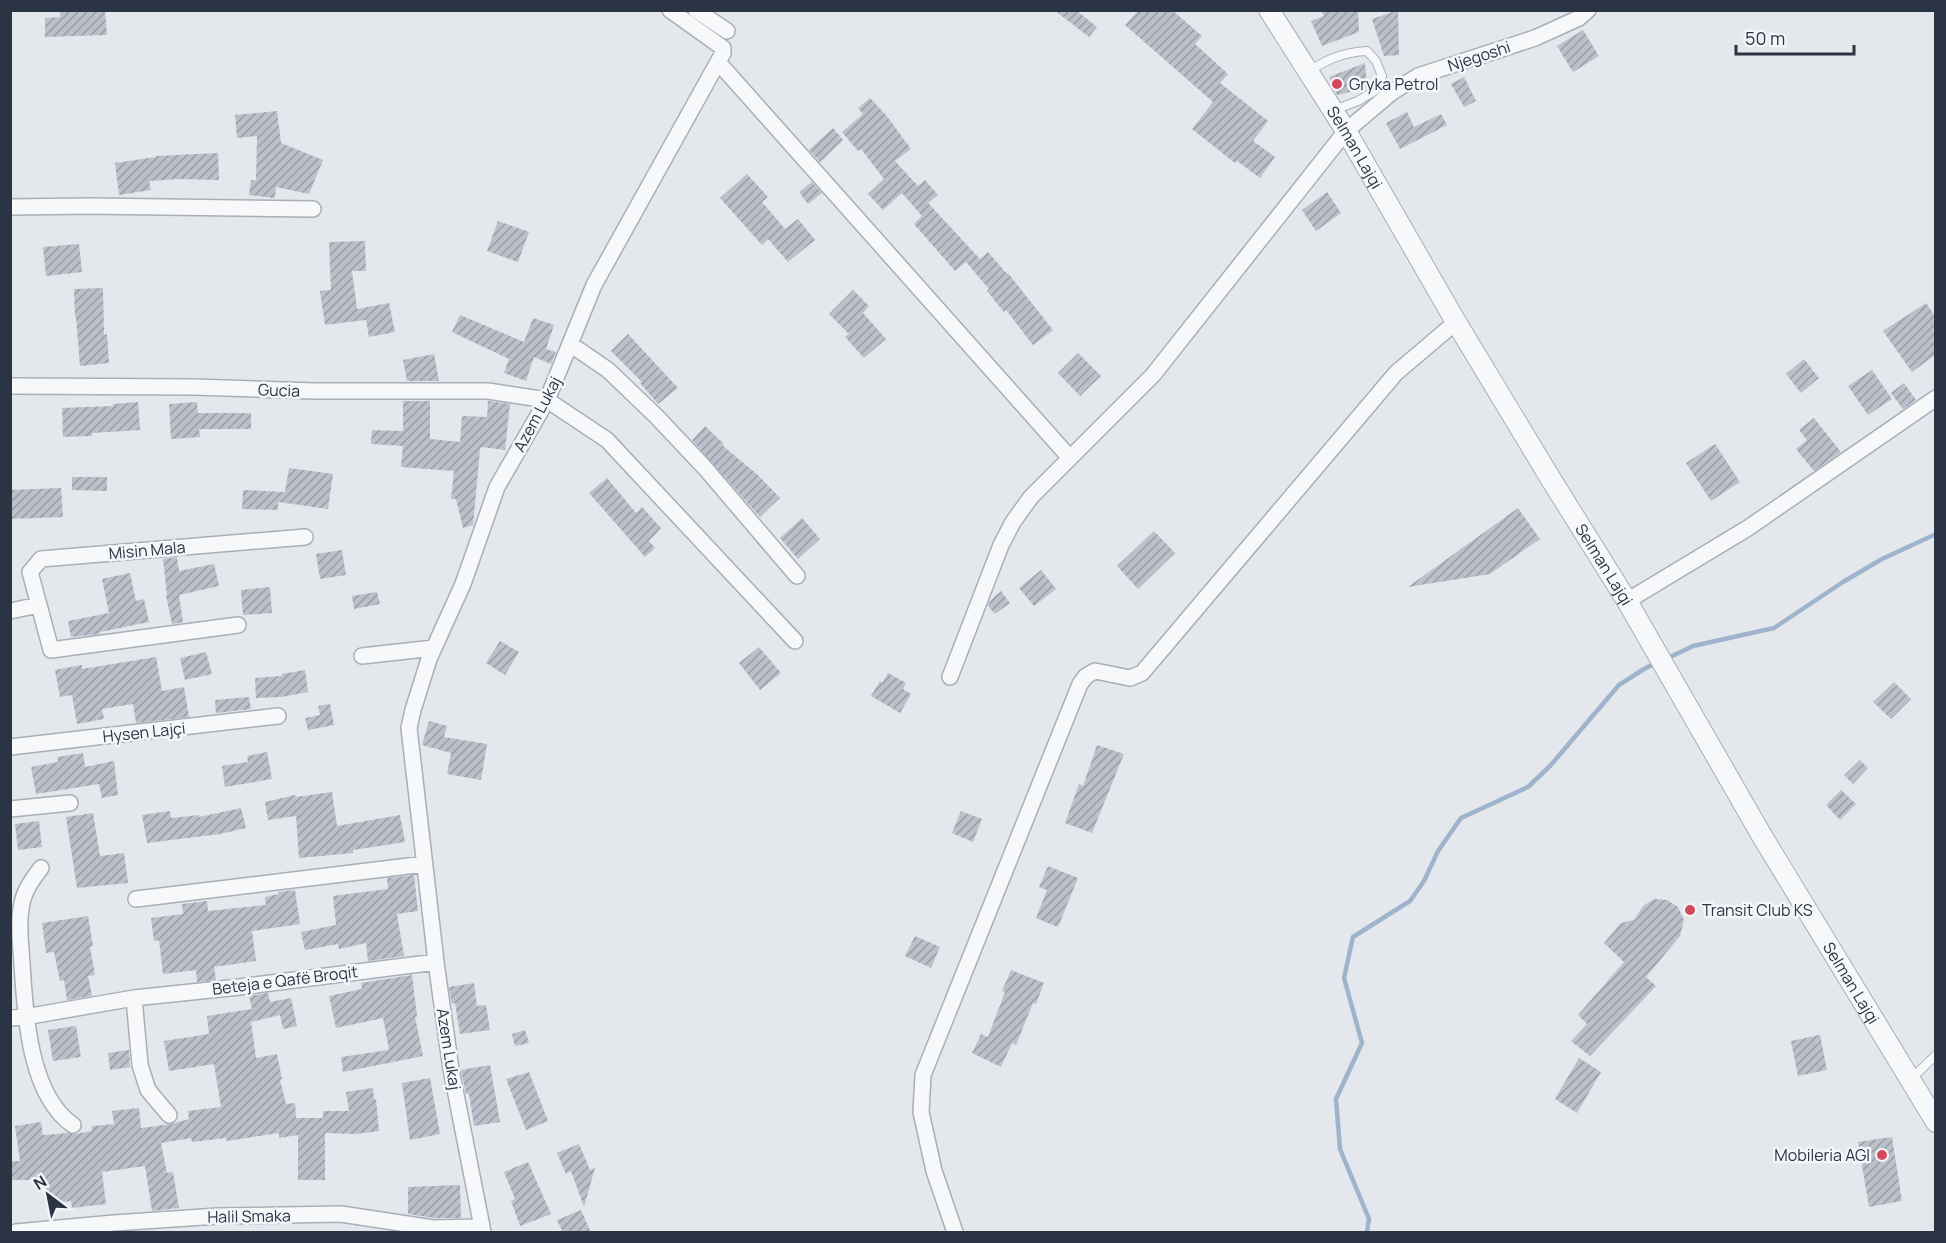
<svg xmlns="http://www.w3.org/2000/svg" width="1946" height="1243" font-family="Manrope,sans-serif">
<defs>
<pattern id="building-hatch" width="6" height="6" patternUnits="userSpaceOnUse" patternTransform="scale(1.5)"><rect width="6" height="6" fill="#bbc0ca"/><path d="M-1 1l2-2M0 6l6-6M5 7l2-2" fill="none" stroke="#989da6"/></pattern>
</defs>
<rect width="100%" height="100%" fill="#e4e7ec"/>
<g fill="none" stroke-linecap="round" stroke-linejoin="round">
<path stroke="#9fb4cc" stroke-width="4.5" d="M 1666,659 L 1693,646 L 1774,628 L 1843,582 L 1882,559 L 1936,534
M 1367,1232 L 1369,1219 L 1340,1149 L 1336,1099 L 1362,1043 L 1344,978 L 1353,937 L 1410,901 L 1424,881 L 1438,851 L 1461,818 L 1528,787 L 1550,766 L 1619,685 L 1644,669 L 1658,662"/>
</g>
<path fill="url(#building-hatch)" d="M 60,10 L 105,10 L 107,35 L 45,37 L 45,18 L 60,17 Z
M 1054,10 L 1076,10 L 1097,27 L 1089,37 Z
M 1139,10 L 1172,10 L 1202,36 L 1195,44 L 1228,74 L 1220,83 L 1268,121 L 1253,141 L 1275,157 L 1260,178 L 1237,161 L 1235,163 L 1192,129 L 1213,102 L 1125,25 Z
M 1321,10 L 1358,10 L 1359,32 L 1322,46 L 1311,21 L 1324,16 Z
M 1398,10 L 1399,55 L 1384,56 L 1372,19 Z
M 1583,30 L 1599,56 L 1573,72 L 1557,46 Z
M 1365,63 L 1367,88 L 1337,95 L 1329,77 Z
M 1464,77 L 1476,101 L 1464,107 L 1451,84 Z
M 870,98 L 886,115 L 911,149 L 895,161 L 918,186 L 925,180 L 938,195 L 928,203 L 980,259 L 988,252 L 1007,274 L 1008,273 L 1053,330 L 1033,345 L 1006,310 L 1004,312 L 987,291 L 989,289 L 966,262 L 955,271 L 914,224 L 922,216 L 902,193 L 883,210 L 868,194 L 884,179 L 861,149 L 858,151 L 842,132 L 863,114 L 858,108 Z
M 277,111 L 281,143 L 323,160 L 309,194 L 276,187 L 275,198 L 249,195 L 251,180 L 256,180 L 257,136 L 237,138 L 235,115 Z
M 1407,112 L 1414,127 L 1441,114 L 1447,125 L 1400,149 L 1386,123 Z
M 833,128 L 843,140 L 820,162 L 809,150 Z
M 218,153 L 219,180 L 180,179 L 149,181 L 151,190 L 119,195 L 115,163 L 156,157 L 156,156 Z
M 747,174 L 768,197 L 762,202 L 785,229 L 798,219 L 815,240 L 788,262 L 768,239 L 762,245 L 720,198 Z
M 812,182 L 822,193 L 808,204 L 799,192 Z
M 1327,192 L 1341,213 L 1316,231 L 1302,210 Z
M 498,221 L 529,232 L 518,262 L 487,251 Z
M 365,241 L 366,271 L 352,271 L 357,309 L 389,303 L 395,332 L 369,337 L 366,320 L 325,325 L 320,291 L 331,290 L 329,242 Z
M 79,244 L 82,272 L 46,276 L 43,247 Z
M 103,288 L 104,335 L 107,334 L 109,363 L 80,366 L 76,317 L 75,317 L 74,289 Z
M 853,290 L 869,306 L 863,313 L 886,339 L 864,358 L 845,337 L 849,334 L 829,314 Z
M 1926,303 L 1935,316 L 1935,355 L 1912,372 L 1883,331 Z
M 460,315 L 524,342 L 533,318 L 554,325 L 546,349 L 556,352 L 551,364 L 534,357 L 526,381 L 504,373 L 509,359 L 452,332 Z
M 628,334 L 678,388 L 658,404 L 640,383 L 642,382 L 611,351 Z
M 1078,353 L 1101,376 L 1080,396 L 1058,373 Z
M 434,354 L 439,381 L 407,381 L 403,360 Z
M 1804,359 L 1819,378 L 1801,393 L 1786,374 Z
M 1872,370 L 1892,399 L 1868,415 L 1848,386 Z
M 1904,383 L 1916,400 L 1903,409 L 1891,393 Z
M 403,401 L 430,401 L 430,439 L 460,442 L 462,416 L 487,417 L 488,401 L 510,404 L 505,450 L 482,447 L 480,449 L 473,525 L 463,528 L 456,499 L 451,499 L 454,471 L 401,467 L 403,446 L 371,444 L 372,430 L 403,431 Z
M 138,402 L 140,430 L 92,433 L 92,436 L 63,437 L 62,408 L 113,406 L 113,404 Z
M 197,402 L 198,413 L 251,413 L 251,429 L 199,429 L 200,437 L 171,439 L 169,404 Z
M 1814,418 L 1841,452 L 1814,471 L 1796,449 L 1807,440 L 1799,430 Z
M 705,426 L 724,444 L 722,445 L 759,476 L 780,498 L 760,517 L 692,440 Z
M 1715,444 L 1740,482 L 1711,501 L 1686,463 Z
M 289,468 L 333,474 L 328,509 L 278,502 L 278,510 L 242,509 L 243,490 L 285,492 Z
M 72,477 L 107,477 L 107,491 L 72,490 Z
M 607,478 L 636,513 L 642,507 L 661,528 L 649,541 L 655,548 L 645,557 L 589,493 Z
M 61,488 L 63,517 L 10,519 L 10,490 Z
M 1518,508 L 1540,539 L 1490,574 L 1408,587 Z
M 802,518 L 820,539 L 798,559 L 780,538 Z
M 1154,531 L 1175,553 L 1138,589 L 1117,566 Z
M 342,550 L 346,575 L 320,579 L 316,554 Z
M 177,557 L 179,571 L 214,564 L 219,586 L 179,595 L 183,622 L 172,624 L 166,596 L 167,595 L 163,559 Z
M 1041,570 L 1056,589 L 1034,606 L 1019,588 Z
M 130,573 L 136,601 L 144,599 L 149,622 L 100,632 L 100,634 L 71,637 L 68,621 L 109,613 L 102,579 Z
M 270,587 L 272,613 L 243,615 L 241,590 Z
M 1001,591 L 1010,603 L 995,614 L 988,606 L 990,601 Z
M 377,592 L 380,604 L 354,609 L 352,596 Z
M 500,641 L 519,652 L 505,675 L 486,663 Z
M 759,647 L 781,673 L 760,690 L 739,663 Z
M 206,652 L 212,674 L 185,680 L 180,658 Z
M 156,657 L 162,691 L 184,687 L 189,717 L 136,723 L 133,704 L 102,709 L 104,719 L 77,724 L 72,695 L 60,697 L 55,670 L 82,665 L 82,669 Z
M 305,670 L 308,692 L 281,697 L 256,698 L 255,678 L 282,676 L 282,674 Z
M 888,673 L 906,683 L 903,689 L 911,694 L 900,713 L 871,696 L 880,681 L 882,683 Z
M 1894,682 L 1911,699 L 1891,719 L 1873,702 Z
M 249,697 L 251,709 L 216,713 L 215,700 Z
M 330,704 L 334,725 L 308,730 L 305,718 L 320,715 L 318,706 Z
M 429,721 L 447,726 L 444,737 L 487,744 L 481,780 L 447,774 L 451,753 L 422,745 Z
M 1097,745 L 1124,754 L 1092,833 L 1065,823 L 1079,784 L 1083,786 Z
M 267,752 L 272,779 L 225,787 L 222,766 L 248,762 L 247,756 Z
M 83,753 L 85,767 L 114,761 L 118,795 L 102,798 L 99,784 L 36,794 L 31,767 L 58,762 L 57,757 Z
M 1860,760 L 1868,768 L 1853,784 L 1844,775 Z
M 1841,790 L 1856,804 L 1840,820 L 1826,805 Z
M 332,792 L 337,826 L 400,815 L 405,842 L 353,850 L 353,853 L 299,858 L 296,816 L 268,820 L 265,802 L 295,795 L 296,797 Z
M 241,808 L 246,828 L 220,834 L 147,843 L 142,815 L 170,811 L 171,818 L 199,815 L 199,817 Z
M 961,811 L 982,819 L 973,842 L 952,833 Z
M 93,813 L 100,856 L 124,853 L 128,883 L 77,888 L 66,817 Z
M 39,821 L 42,847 L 18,850 L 15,824 Z
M 1048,866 L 1078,878 L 1058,927 L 1036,918 L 1047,890 L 1039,887 Z
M 414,875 L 418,911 L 397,914 L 404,956 L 368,961 L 366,943 L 339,949 L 338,944 L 305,950 L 301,932 L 336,925 L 333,896 L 388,889 L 387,878 Z
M 295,890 L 300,924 L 252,931 L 256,961 L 214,967 L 216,980 L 197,982 L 196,970 L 163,974 L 159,940 L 154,941 L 151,918 L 183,914 L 182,904 L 207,901 L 208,911 L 266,905 L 265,897 L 279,894 L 278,892 Z
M 1654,899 L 1667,900 L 1678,907 L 1684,920 L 1680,936 L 1646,977 L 1656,986 L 1590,1056 L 1571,1041 L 1587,1024 L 1578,1015 L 1624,962 L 1604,943 L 1621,923 L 1634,920 L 1643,906 Z
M 88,916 L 93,946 L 90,947 L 95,975 L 88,976 L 92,996 L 67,1000 L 64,980 L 60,981 L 54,952 L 46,953 L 42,923 Z
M 915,936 L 940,947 L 931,968 L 905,956 Z
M 1011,970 L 1044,983 L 1036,1004 L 1033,1003 L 1016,1045 L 1012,1043 L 1001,1067 L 972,1053 L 981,1034 L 988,1037 L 1005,992 L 1002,991 Z
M 412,975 L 417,1016 L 415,1017 L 423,1056 L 343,1072 L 341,1057 L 389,1050 L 383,1018 L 336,1028 L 329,996 L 362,989 L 361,983 Z
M 474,983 L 477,1006 L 486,1005 L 490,1030 L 460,1034 L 455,1003 L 452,1004 L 449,987 Z
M 268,993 L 270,1002 L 291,998 L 297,1026 L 283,1029 L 280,1015 L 251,1022 L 256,1058 L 277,1054 L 282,1079 L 280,1080 L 286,1104 L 295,1103 L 296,1118 L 323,1118 L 323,1111 L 349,1111 L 346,1092 L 373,1088 L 374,1100 L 376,1099 L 379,1131 L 356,1134 L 325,1133 L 325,1180 L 298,1180 L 298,1135 L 279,1138 L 279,1133 L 227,1141 L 226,1138 L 192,1142 L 191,1138 L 161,1143 L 167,1173 L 173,1172 L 179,1208 L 152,1211 L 145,1166 L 102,1172 L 106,1204 L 72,1208 L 71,1201 L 46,1204 L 43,1180 L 10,1180 L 10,1161 L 20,1161 L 15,1126 L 41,1122 L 43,1135 L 68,1133 L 75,1134 L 92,1131 L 92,1126 L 114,1124 L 112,1111 L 139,1108 L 141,1128 L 171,1124 L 189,1119 L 188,1111 L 221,1107 L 214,1064 L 169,1071 L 164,1041 L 209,1034 L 207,1016 L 252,1009 L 249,996 Z
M 76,1026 L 81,1057 L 53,1061 L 48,1030 Z
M 525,1030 L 529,1043 L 515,1046 L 512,1034 Z
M 1820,1035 L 1827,1070 L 1798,1076 L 1791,1041 Z
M 129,1050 L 130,1067 L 110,1070 L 108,1053 Z
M 1579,1058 L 1601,1072 L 1577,1113 L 1555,1099 Z
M 490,1065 L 500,1122 L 474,1126 L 469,1094 L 466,1094 L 461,1070 Z
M 529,1072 L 548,1121 L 526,1130 L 506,1079 Z
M 430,1078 L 440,1134 L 410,1140 L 402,1083 Z
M 1892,1137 L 1902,1201 L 1869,1207 L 1858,1142 Z
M 579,1144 L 590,1170 L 595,1168 L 584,1207 L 571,1171 L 566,1174 L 557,1153 Z
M 528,1162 L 551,1214 L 520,1226 L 511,1201 L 515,1199 L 504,1172 Z
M 460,1185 L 461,1218 L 434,1218 L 408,1214 L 408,1187 Z
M 581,1210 L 591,1233 L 563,1233 L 557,1220 Z"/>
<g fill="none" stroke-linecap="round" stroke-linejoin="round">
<defs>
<path id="service" d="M 1309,71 C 1328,59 1344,52 1367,51 L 1376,61 L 1382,76 L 1376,90 L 1358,101 L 1334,110
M 1911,1079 L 1936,1055"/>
<path id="minor" d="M 696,10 L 727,31
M 718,62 L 1070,458
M 10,207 L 90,206 L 313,209
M 570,344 L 608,370 L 656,416 L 705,468 L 797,576
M 10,386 L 194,387 L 314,391 L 488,391 L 547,400 L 607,440 L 795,641
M 1627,601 L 1748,528 L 1936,398
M 39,605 L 51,650 L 238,625
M 10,611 L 39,605 L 30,572 L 41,559 L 305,537
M 362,656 L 434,648
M 950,677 L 1001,545 L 1013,522 L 1031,497 L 1153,375 L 1346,131 L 1391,93 L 1418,76 L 1535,38 L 1579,18 L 1588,10
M 10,747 L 278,716
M 10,809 L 70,803
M 41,868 C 31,881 23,892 21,909 C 18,926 21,946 22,964 C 25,1013 29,1095 73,1125
M 136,899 L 425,864
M 134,998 L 140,1065 L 148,1090 L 169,1115
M 10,1018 L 25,1017 L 134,998 L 239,987 L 436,962
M 16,1232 L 114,1223 L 218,1216 L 341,1214 L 433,1228 L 482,1227
M 483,1232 L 451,1069 L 436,962 L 409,728 L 413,710 L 429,659 L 463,584 L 497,487 L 547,400 L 594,285 L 723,53 L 723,48 L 670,10
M 955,1232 L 934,1171 L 921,1112 L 923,1075 L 1080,684 L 1086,676 L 1095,671 L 1130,678 L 1142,673 L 1396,373 L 1456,322"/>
<g id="tertiary">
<path id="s1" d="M 1269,10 L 1346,131 L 1456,322 L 1552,481 L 1627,601 L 1762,836 L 1936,1122"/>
</g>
</defs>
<use href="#service" stroke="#a9aeb7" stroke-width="10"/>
<use href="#minor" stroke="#a9aeb7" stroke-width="18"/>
<use href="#tertiary" stroke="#a9aeb7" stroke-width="22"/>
<use href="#service" stroke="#f7f8fa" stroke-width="8"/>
<use href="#minor" stroke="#f7f8fa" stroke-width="15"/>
<use href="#tertiary" stroke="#f7f8fa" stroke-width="20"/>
</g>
<g fill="#d1495b" stroke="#f4f6f9" stroke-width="2">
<circle cx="1337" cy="84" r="6"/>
<circle cx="1690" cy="910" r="6"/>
<circle cx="1882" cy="1155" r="6"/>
</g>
<g text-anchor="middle" stroke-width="5" stroke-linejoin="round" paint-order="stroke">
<g font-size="16" fill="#2b3445" stroke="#f4f6f9">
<text transform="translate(1479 56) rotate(-18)" y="6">Njegoshi</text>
<text dy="6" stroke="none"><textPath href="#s1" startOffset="162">Selman Lajqi</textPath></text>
<text transform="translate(279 390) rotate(2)" y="6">Gucia</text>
<text transform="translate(537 414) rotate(-62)" y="6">Azem Lukaj</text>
<text transform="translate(147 550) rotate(-5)" y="6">Misin Mala</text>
<text dy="6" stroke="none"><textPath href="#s1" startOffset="648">Selman Lajqi</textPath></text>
<text transform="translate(144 732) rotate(-6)" y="6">Hysen Lajçi</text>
<text transform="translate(285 980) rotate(-7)" y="6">Beteja e Qafë Broqit</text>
<text dy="6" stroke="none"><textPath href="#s1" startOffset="1134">Selman Lajqi</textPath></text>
<text transform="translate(449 1049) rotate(81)" y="6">Azem Lukaj</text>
<text transform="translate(249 1216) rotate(-1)" y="6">Halil Smaka</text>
</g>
<g font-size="16" fill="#2b3445" stroke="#f4f6f9" text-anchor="start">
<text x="1349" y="90">Gryka Petrol</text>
<text x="1702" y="916">Transit Club KS</text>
<text x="1870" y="1161" text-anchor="end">Mobileria AGI</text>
</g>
</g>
<rect width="1946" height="1243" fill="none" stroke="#2b3445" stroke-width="24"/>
<g transform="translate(48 1195) rotate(328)" stroke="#f4f6f9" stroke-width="4.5" paint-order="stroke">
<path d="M0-4.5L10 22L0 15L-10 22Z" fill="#2b3445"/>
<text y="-9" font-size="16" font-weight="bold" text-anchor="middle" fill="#2b3445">N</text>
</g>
<path d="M1736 45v9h118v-9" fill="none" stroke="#2b3445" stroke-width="3"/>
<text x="1745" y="45" font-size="18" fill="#2b3445" stroke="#f4f6f9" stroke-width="4.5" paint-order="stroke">50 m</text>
</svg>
